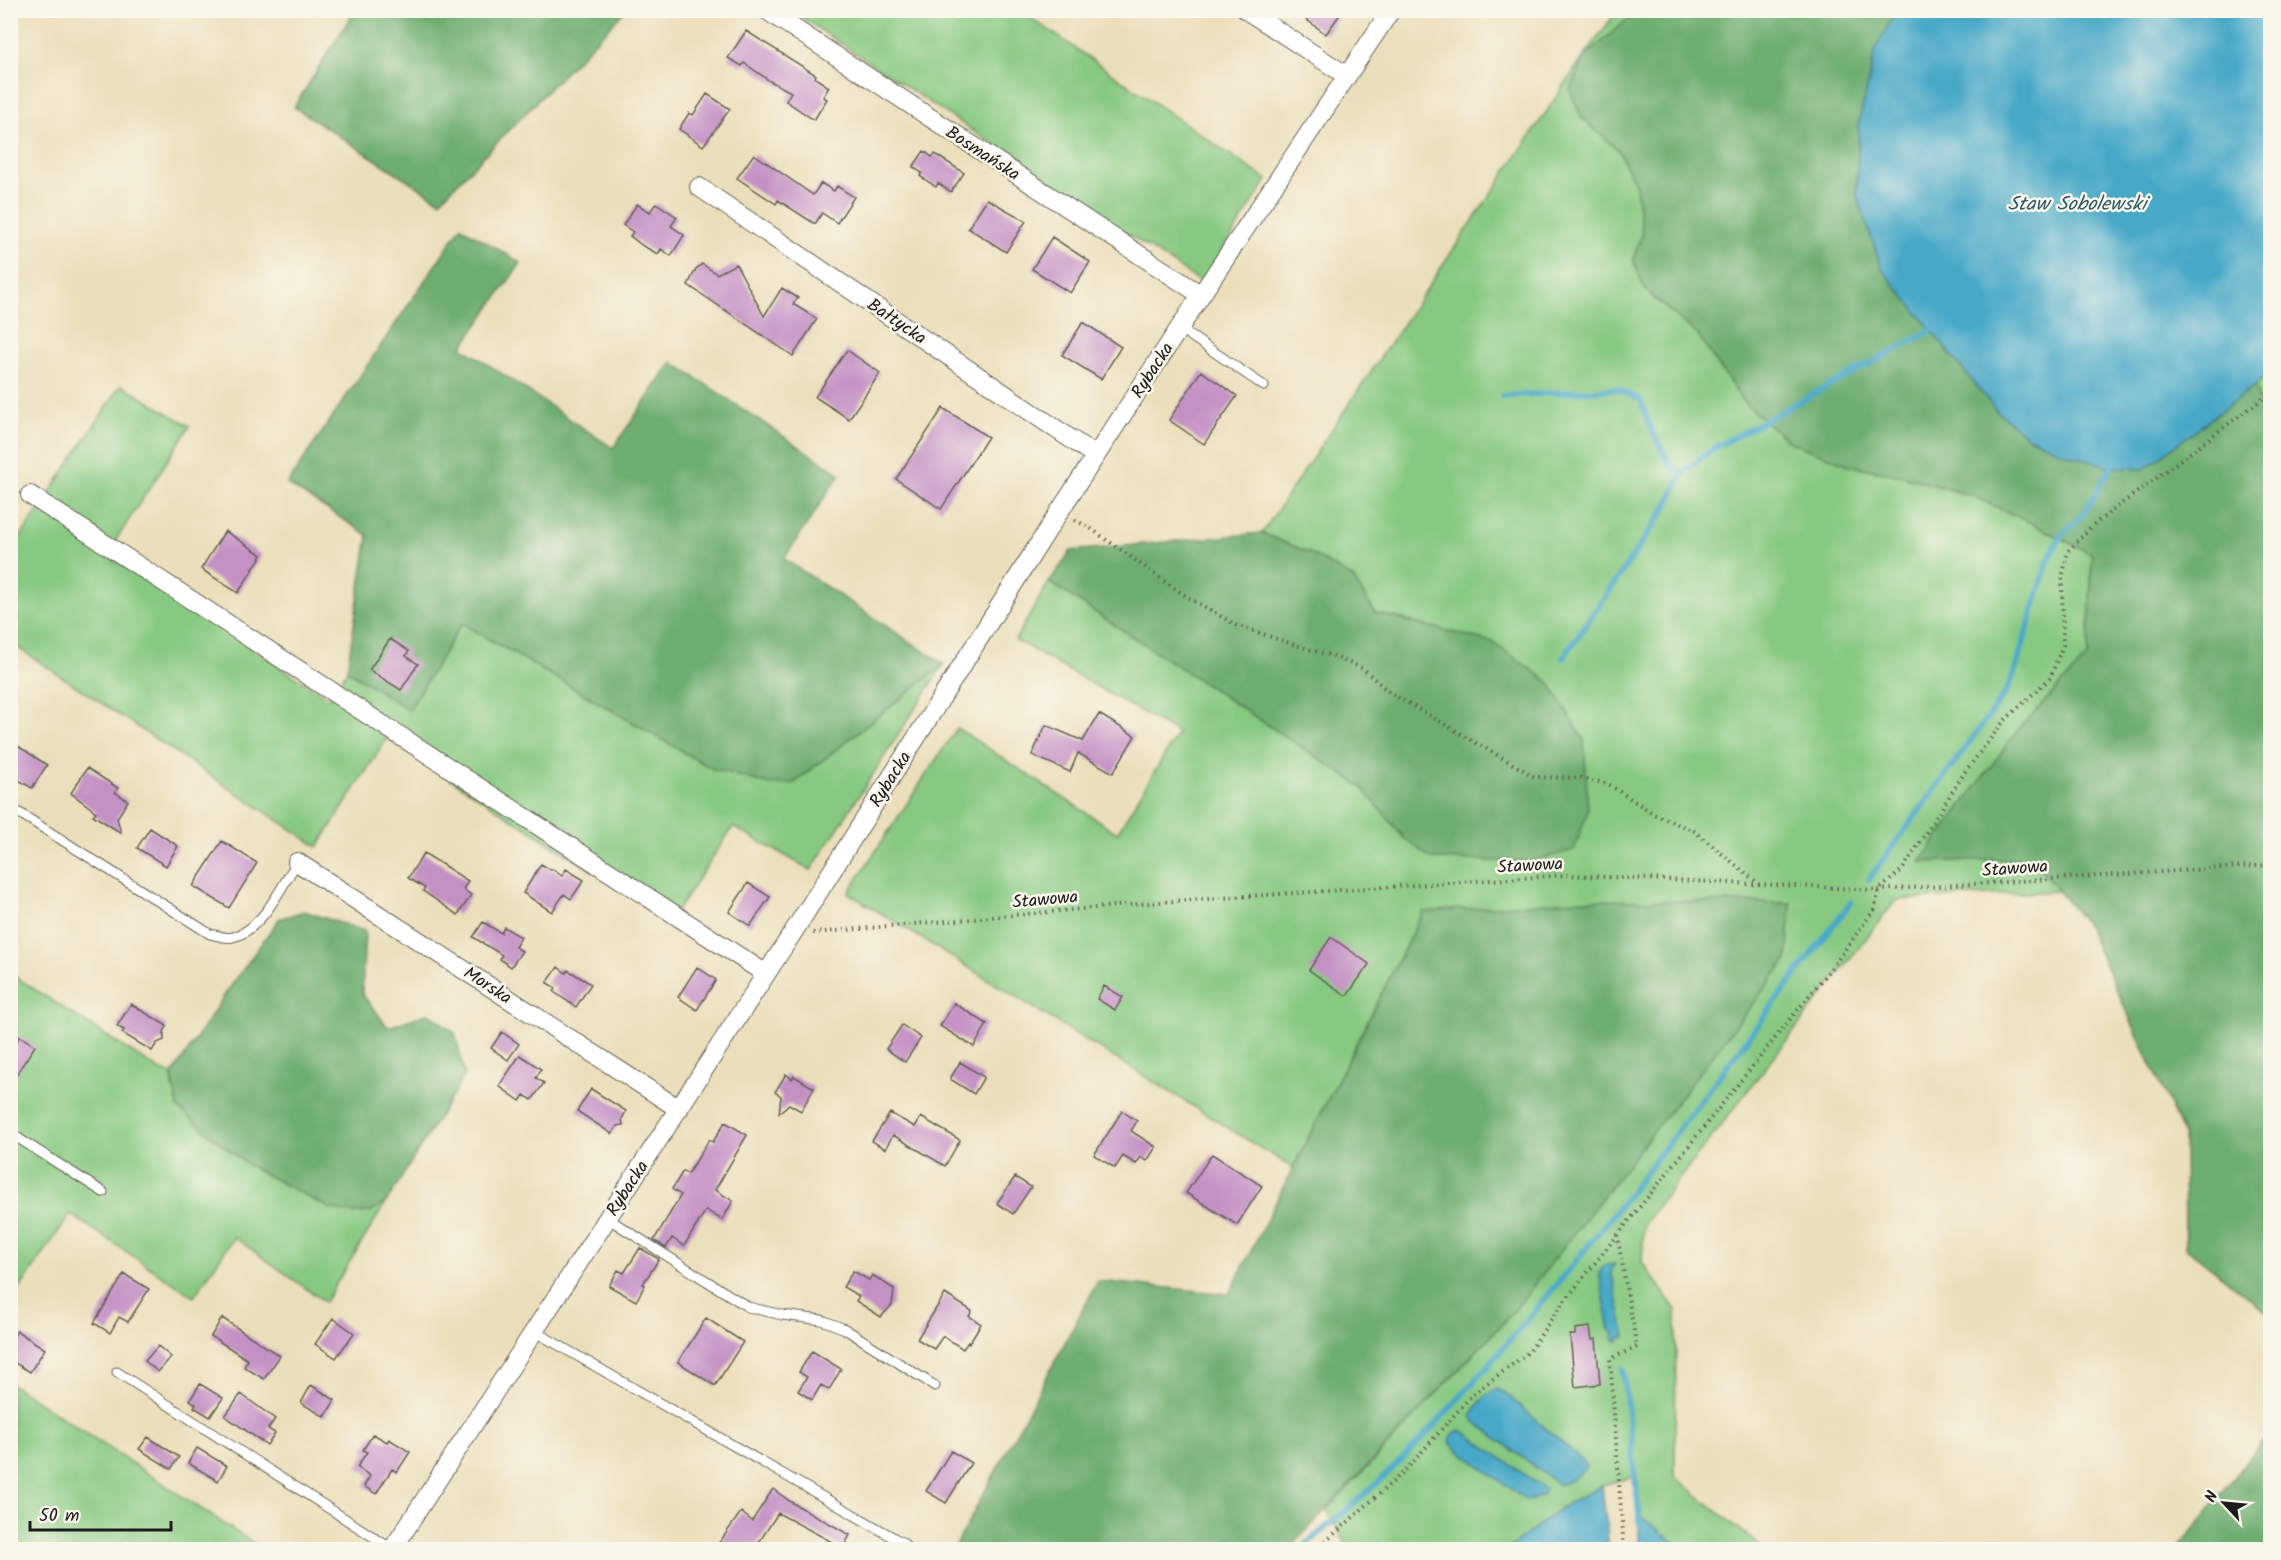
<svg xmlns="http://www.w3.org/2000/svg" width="2281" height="1560" font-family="Kalam,sans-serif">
<rect width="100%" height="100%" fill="#fbf7ec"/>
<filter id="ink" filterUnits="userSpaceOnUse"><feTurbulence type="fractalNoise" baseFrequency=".0167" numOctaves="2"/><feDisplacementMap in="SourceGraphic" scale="12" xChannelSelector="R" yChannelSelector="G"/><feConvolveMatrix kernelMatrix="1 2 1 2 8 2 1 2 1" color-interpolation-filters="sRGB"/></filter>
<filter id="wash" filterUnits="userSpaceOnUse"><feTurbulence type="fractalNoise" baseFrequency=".008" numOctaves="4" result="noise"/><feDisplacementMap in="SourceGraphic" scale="24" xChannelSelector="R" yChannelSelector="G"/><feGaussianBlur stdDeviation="1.35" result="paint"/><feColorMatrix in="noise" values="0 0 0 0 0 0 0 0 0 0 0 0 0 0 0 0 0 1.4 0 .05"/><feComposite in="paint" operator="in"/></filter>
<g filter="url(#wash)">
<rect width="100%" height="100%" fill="#ebdfbb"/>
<path fill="#87c981" stroke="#52724e" stroke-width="1.5" d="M 792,11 L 1021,11 L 1267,180 L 1202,283 Z
M 1617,11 L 1637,11 L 1583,59 L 1582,118 L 1619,151 L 1636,186 L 1642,232 L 1633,260 L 1646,291 L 1697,334 L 1744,403 L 1849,465 L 1903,476 L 1973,496 L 2029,522 L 2092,554 L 2088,656 L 2017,731 L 1921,862 L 2031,858 L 2058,891 L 1896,900 L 1644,1224 L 1642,1262 L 1676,1310 L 1675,1477 L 1764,1549 L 1683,1549 L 1639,1515 L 1634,1477 L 1602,1485 L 1508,1549 L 1349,1549 L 1327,1510 L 1514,1311 L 1423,912 L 1293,1168 L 848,893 L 957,728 L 1117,833 L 1178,733 L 1015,640 L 1049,582 L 1361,786 L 1405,839 L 1412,621 L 1375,613 L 1353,578 L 1312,554 L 1262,533 L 1582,59 Z
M 2270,374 L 2270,462 L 2256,385 Z
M 121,385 L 190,426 L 106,555 L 330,699 L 347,670 L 409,710 L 461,623 L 711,768 L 794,783 L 944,664 L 811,870 L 733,827 L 670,921 L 387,738 L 318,847 L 11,643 L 10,553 Z
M 11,974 L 159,1070 L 172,1075 L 173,1088 L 246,1164 L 329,1208 L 350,1213 L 371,1212 L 387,1201 L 325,1302 L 234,1237 L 194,1297 L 70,1214 L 11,1302 Z
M 11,1384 L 261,1548 L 260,1550 L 11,1549 L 10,1464 L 13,1464 Z"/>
<path fill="#6dad6f" stroke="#446446" stroke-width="1.5" d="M 355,10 L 625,10 L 625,11 L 440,201 L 294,107 Z
M 1637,11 L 1896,11 L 1876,49 L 1859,122 L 1857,195 L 1882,269 L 1994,408 L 2028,437 L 2064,453 L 2111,467 L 2144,469 L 2256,385 L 2270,462 L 2270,1315 L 2185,1247 L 2184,1136 L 2086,924 L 2031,858 L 1920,862 L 2017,731 L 2088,656 L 2092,554 L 2029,522 L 1973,496 L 1903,476 L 1849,465 L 1789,442 L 1744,403 L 1697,334 L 1646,291 L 1633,260 L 1642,232 L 1636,186 L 1619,151 L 1582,118 L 1570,91 L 1582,59 Z
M 461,227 L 521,263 L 462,347 L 613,448 L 672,362 L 840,474 L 784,559 L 944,664 L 794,783 L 771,785 L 711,768 L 462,623 L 409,710 L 347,670 L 368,535 L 287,484 Z
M 1262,533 L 1312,554 L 1353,578 L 1375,613 L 1492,642 L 1549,682 L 1584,740 L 1588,811 L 1574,850 L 1530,862 L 1432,859 L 1405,839 L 1361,786 L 1049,582 L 1071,551 Z
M 1583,900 L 1791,903 L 1787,960 L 1514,1311 L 1289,1549 L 954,1549 L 1098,1281 L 1229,1294 L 1423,912 Z
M 304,911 L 365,931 L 362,994 L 388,1027 L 429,1013 L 455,1033 L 465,1075 L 387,1201 L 371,1212 L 350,1213 L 329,1208 L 246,1164 L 178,1108 L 172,1075 L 226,993 L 279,919 Z
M 2270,1432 L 2270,1549 L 2178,1549 Z"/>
<path fill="#47a8c7" stroke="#326272" stroke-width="1.5" d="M 1896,11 L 2270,11 L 2270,374 L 2144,469 L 2111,467 L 2064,453 L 2028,437 L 1994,408 L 1882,269 L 1857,195 L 1859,122 L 1876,49 Z
M 1615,1264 L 1611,1270 L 1626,1337 L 1619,1338 L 1619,1341 L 1615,1341 L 1613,1338 L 1614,1333 L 1610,1330 L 1599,1273 L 1604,1266 Z
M 1497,1389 L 1505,1393 L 1584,1462 L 1586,1467 C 1579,1475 1569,1482 1559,1485 L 1474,1421 L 1471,1416 C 1476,1406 1487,1392 1497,1389 Z
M 1460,1430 L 1466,1433 L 1538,1484 L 1545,1489 L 1543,1494 L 1532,1500 L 1526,1500 L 1454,1447 L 1450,1442 C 1451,1436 1453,1433 1460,1430 Z
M 1602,1485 L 1609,1549 L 1508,1549 L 1562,1507 Z
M 1639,1515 L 1683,1549 L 1639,1549 Z"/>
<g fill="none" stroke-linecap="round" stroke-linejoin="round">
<path stroke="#47a8c7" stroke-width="6" d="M 1502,396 L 1617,389 L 1640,400 L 1653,433 L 1670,465 L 1683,473
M 1563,658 L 1665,509 L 1683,473 L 1714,448 L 1932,330
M 1869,879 L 2005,694 L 2014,674 L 2048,561 L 2060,537 L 2084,513 L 2111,467
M 1623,1369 L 1640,1524
M 1300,1550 C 1337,1517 1377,1486 1411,1450 C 1573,1280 1709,1088 1851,902"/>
</g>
<g id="blocks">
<path fill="#c491c5" d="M 1293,10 L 1343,10 L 1326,34 Z
M 746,31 L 816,75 L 815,78 L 829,87 L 823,97 L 827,99 L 814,120 L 786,101 L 791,92 L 770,81 L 744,63 L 742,66 L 728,58 Z
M 707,94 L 730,109 L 703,146 L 679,129 L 689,113 L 693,115 Z
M 924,151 L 932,157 L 935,154 L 964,173 L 951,192 L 938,183 L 936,187 L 920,176 L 922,173 L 913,167 Z
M 754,154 L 813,195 L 821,183 L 834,191 L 837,186 L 854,197 L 837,223 L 822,213 L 815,224 L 778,200 L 776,204 L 737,178 Z
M 987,199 L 1026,221 L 1006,252 L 968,228 Z
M 656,203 L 677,217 L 671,226 L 684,235 L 671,256 L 661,249 L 658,254 L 643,246 L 630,236 L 633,232 L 623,225 L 637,204 L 650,212 Z
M 1052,237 L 1090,262 L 1070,293 L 1032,269 Z
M 702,264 L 717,274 L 736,264 L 764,316 L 782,288 L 798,298 L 793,304 L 817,319 L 793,356 L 688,285 L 696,269 Z
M 1083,322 L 1121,347 L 1101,379 L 1062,355 Z
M 847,350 L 880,373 L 849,419 L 815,397 Z
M 1201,371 L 1237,396 L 1204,444 L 1169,420 Z
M 943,408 L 988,437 L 941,509 L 896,479 Z
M 225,531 L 262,555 L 238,593 L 201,569 Z
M 390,639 L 409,651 L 406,656 L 418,664 L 401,690 L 369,670 Z
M 1099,714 L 1135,736 L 1113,773 L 1078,753 L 1070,772 L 1032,755 L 1046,725 L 1083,741 Z
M 18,746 L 47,765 L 32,788 L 10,775 L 10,759 Z
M 87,768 L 118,788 L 115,792 L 128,801 L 117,818 L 121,833 L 93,815 L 96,812 L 71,793 Z
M 150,828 L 178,846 L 166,866 L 137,848 Z
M 222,841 L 257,863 L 229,908 L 193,886 Z
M 424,853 L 468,881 L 463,889 L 471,895 L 458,915 L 423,891 L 425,888 L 408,878 Z
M 541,864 L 551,870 L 552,869 L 562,876 L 566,869 L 584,880 L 571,899 L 564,894 L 552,912 L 523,893 Z
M 748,883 L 770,897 L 750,926 L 729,912 Z
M 483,922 L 501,933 L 504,927 L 521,937 L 515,947 L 522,951 L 511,967 L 500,959 L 502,955 L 473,937 Z
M 1331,937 L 1369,964 L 1347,996 L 1309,970 Z
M 558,967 L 566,973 L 568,970 L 591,984 L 576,1007 L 554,992 L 556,988 L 547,983 Z
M 697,967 L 716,980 L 697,1010 L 678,997 Z
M 1104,986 L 1123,997 L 1115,1010 L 1097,999 Z
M 954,1003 L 987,1024 L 974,1047 L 940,1026 Z
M 131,1004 L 167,1026 L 164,1032 L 164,1040 L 157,1043 L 152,1051 L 122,1033 L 124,1030 L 117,1026 Z
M 902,1025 L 921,1038 L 905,1062 L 886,1049 Z
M 502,1032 L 519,1044 L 508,1060 L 491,1048 Z
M 20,1036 L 35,1046 L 10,1084 L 10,1051 Z
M 520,1055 L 541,1069 L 536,1078 L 544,1083 L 532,1100 L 524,1095 L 520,1101 L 499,1086 Z
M 960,1062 L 984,1077 L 974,1094 L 950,1079 Z
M 786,1074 L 792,1079 L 794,1076 L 814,1088 L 801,1111 L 789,1104 L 779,1113 L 781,1096 L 775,1092 Z
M 591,1089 L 626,1111 L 622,1119 L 623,1125 L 617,1126 L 612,1134 L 577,1111 Z
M 1122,1111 L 1137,1121 L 1131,1131 L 1156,1147 L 1147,1161 L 1141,1157 L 1136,1164 L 1123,1156 L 1115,1168 L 1094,1155 Z
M 890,1113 L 915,1127 L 921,1117 L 960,1140 L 945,1166 L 893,1135 L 885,1149 L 872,1141 Z
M 725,1122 L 747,1135 L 715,1190 L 733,1201 L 722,1220 L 706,1210 L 684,1246 L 672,1238 L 666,1248 L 654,1240 L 681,1195 L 672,1189 L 683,1171 L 688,1174 L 709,1140 L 713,1142 Z
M 1212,1154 L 1262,1186 L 1237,1225 L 1186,1193 Z
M 1015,1177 L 1031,1187 L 1013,1214 L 997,1203 Z
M 640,1248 L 659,1259 L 643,1284 L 645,1285 L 636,1301 L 609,1286 L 618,1270 L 624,1273 Z
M 853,1271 L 869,1280 L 872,1275 L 894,1289 L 892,1305 L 881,1317 L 856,1301 L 859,1296 L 843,1287 Z
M 124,1274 L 149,1289 L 128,1322 L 119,1317 L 110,1333 L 94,1323 Z
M 945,1294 L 972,1311 L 969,1316 L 981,1324 L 969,1343 L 968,1342 L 963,1349 L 943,1336 L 934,1349 L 917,1339 Z
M 222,1318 L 280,1356 L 264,1379 L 244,1367 L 248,1360 L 211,1336 Z
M 333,1318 L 354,1333 L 336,1358 L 315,1344 Z
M 706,1318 L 743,1342 L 715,1386 L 678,1362 Z
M 1590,1327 L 1592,1340 L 1596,1339 L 1600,1384 L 1575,1387 L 1570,1335 L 1575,1335 L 1575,1329 Z
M 17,1331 L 45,1349 L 30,1372 L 10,1360 L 10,1341 Z
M 158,1346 L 171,1357 L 158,1372 L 145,1361 Z
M 812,1351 L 841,1369 L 829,1390 L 821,1385 L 812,1400 L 798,1391 L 807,1377 L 799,1372 Z
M 200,1384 L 223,1398 L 210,1417 L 194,1407 L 196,1404 L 190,1400 Z
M 311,1385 L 335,1400 L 325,1417 L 301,1403 Z
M 241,1394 L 275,1419 L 268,1429 L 275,1433 L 267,1445 L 225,1416 Z
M 373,1434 L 387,1442 L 389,1439 L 410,1452 L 397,1472 L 392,1469 L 376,1494 L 364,1486 L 370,1476 L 357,1467 L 367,1452 L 363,1450 Z
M 148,1437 L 179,1457 L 171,1469 L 139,1449 Z
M 197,1448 L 227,1466 L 218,1481 L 188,1463 Z
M 951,1451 L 971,1463 L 946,1503 L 926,1491 Z
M 773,1489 L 791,1502 L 850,1535 L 843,1548 L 778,1513 L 754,1550 L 729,1550 L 719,1543 L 741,1512 L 752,1521 Z"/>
</g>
</g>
<g filter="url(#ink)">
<use href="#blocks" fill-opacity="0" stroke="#646054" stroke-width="1.5"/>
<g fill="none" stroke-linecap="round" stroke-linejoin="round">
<defs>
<path id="lane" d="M 1179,328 L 1264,386
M 10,807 L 210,934 C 217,935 227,939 233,937 C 262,930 282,886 297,862
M 10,1133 L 103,1192
M 607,1218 L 748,1307 L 782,1315 L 822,1320 L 845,1329 L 935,1386
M 534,1331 L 903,1543 L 908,1550
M 117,1372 L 392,1549"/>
<path id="street" d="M 766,10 L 1201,295
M 1246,10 L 1347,76
M 699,187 L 1096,456
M 30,495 L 766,974
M 297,862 L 679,1109
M 392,1550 L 792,934 L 1059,512 L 1201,295 L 1391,10"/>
</defs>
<use href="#lane" stroke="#646054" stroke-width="11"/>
<use href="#street" stroke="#646054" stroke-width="20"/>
<path stroke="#646054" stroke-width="4" stroke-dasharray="1.5 4.5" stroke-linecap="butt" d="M 1075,520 L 1090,528 L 1187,597 L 1236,625 L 1298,646 L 1333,656 L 1362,668 L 1389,692 L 1535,777 L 1581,778 L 1608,784 L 1654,814 L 1694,831 L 1759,884
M 813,933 L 1160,902 L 1567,875 L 1879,890 L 2270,865
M 1617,1235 L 1637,1347 L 1610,1359 L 1624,1550
M 1316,1550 L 1404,1472 L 1473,1394 L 1529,1352 L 1559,1308 L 1836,962 L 1874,910 L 1879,890 L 1903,869 L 1965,772 L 2004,721 L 2050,678 L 2063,645 L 2062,578 L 2068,551 L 2093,525 L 2270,393"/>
<use href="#lane" stroke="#fff" stroke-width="9"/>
<use href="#street" stroke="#fff" stroke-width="18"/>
</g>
</g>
<g text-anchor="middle" stroke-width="5" stroke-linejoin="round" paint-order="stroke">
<g font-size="18" fill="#1c1c1c" stroke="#fbf7ec">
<text transform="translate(983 153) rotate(33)" y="6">Bosmańska</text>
<text transform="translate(897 321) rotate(34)" y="6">Bałtycka</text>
<text transform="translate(1152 370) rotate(-57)" y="6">Rybacka</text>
<text transform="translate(890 779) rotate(-58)" y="6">Rybacka</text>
<text transform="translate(1530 865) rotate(-3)" y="6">Stawowa</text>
<text transform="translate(2015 868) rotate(-4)" y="6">Stawowa</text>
<text transform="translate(1045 899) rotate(-5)" y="6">Stawowa</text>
<text transform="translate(488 985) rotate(33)" y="6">Morska</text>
<text transform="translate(627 1188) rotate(-57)" y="6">Rybacka</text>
</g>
<g font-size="20" font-style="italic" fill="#2f5b69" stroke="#fbf7ec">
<text x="2077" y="210">Staw Sobolewski</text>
</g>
</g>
<rect width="2281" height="1560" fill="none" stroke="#fbf7ec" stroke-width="36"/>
<g transform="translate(2224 1503) rotate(296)" stroke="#fbf7ec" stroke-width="4.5" paint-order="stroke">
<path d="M0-4.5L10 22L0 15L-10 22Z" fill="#1c1c1c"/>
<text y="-9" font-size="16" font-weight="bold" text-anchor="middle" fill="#1c1c1c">N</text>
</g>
<path d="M30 1521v9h141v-9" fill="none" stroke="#1c1c1c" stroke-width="3"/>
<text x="39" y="1521" font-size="18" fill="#1c1c1c" stroke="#fbf7ec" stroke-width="4.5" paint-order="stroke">50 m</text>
</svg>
